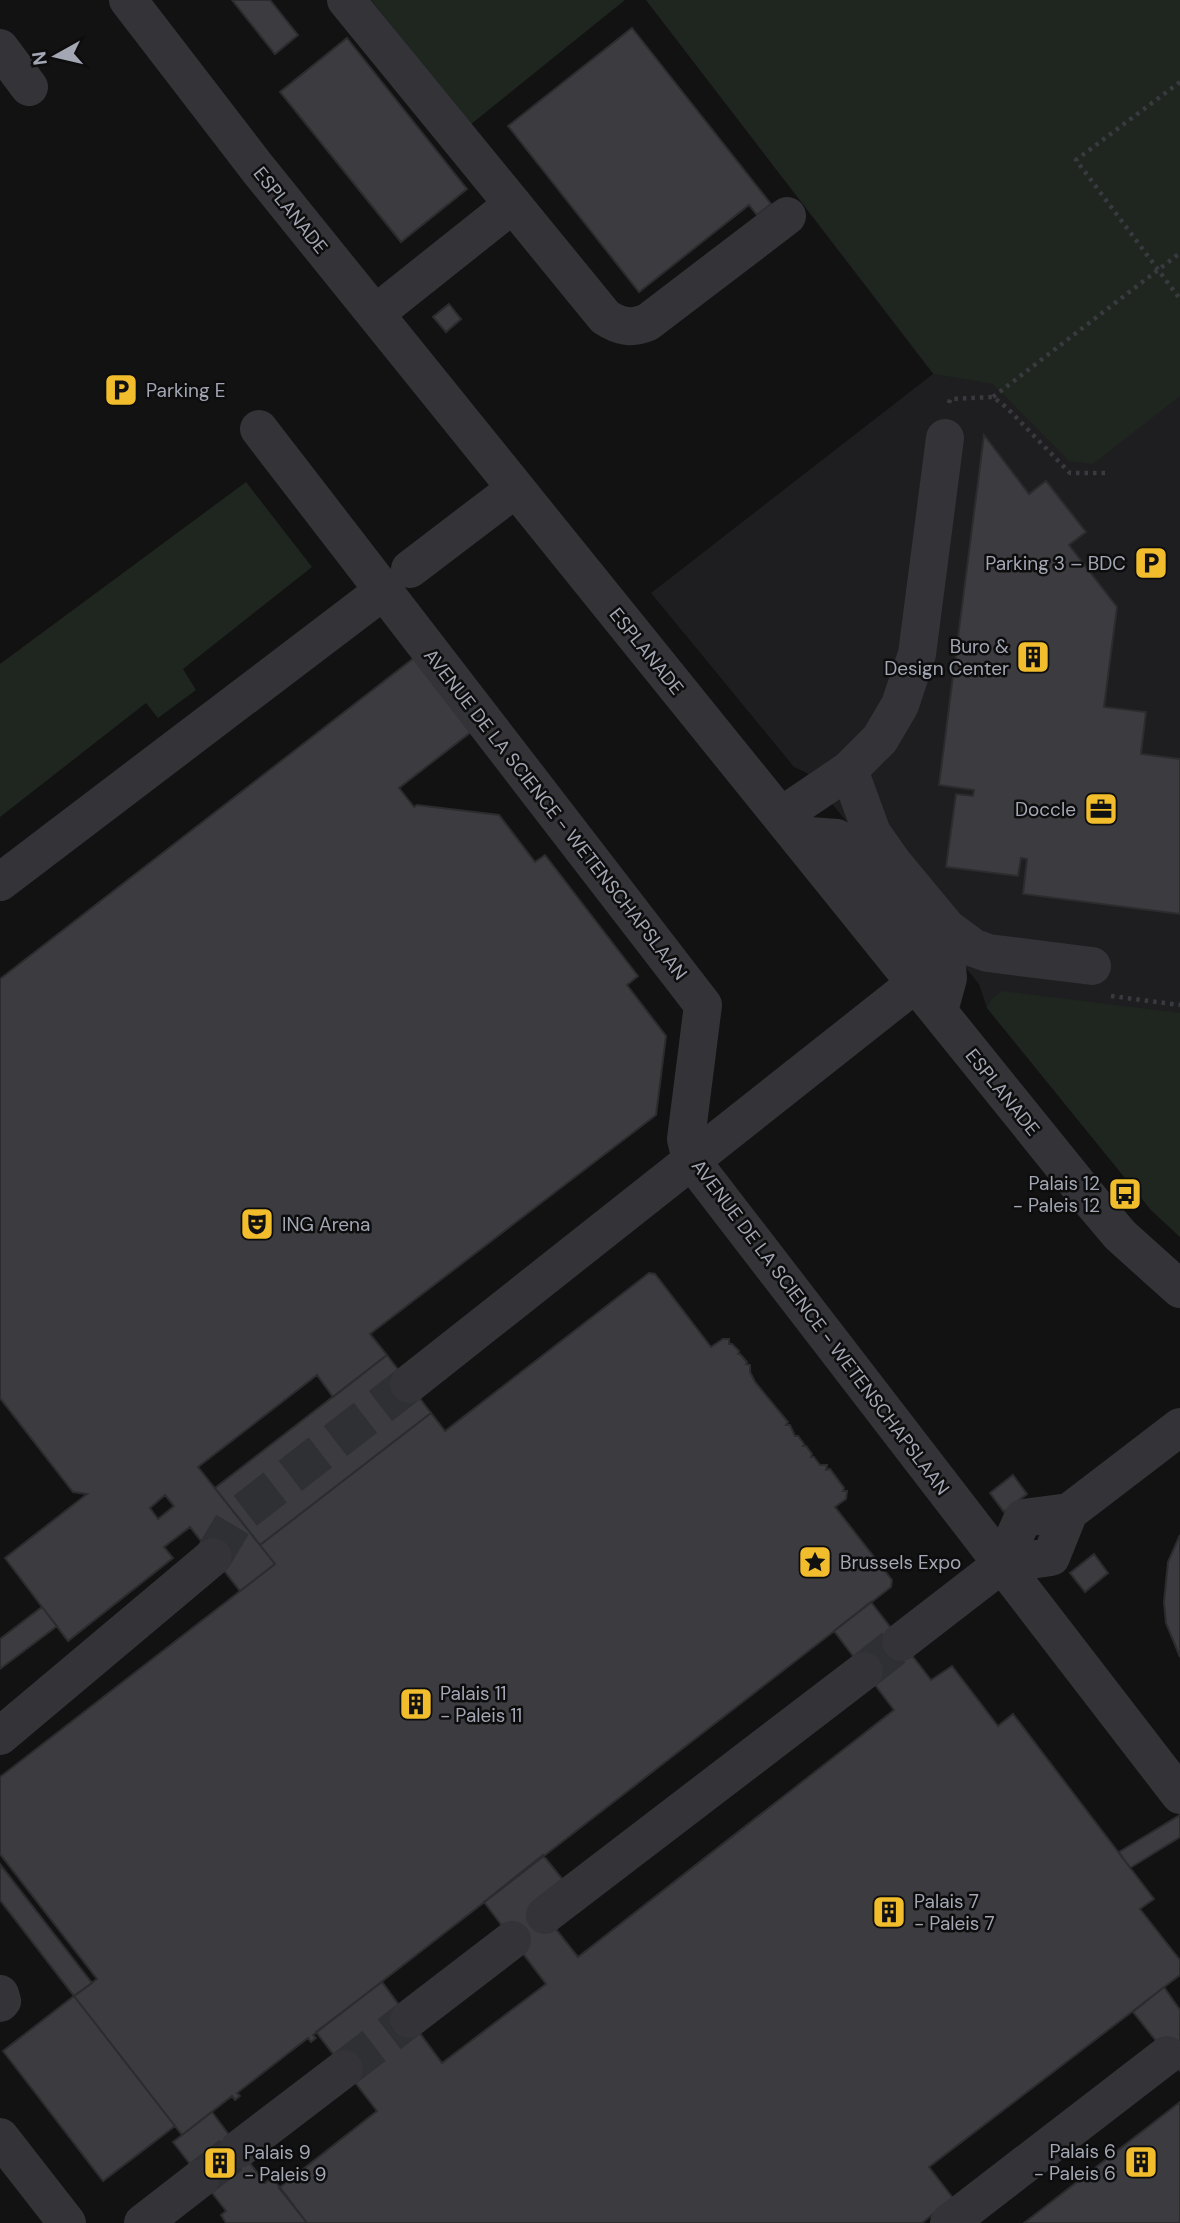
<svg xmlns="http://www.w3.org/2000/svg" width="1180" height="2223" font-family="'DM Sans',sans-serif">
<rect width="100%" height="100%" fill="#121213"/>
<path fill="#1e1e20" d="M 646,0 L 1180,0 L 1180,1237 L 1151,1210 L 987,1008 L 979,984 L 807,773 L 794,767 L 651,593 L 933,374 Z"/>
<path fill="#1e261f" d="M 371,0 L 625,0 L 470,125 Z
M 646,0 L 1180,0 L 1180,396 L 1093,464 L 1069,461 L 993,384 L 934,374 Z
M 246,482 L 312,567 L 183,669 L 196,690 L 158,718 L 146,703 L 0,817 L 0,664 Z
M 1001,991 L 1180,1013 L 1180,1237 L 1151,1210 L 987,1008 L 991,1000 Z"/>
<path fill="#3c3c40" stroke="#2c2c2f" stroke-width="2" fill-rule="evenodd" d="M 232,0 L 270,0 L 298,35 L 275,54 Z
M 632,28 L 771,204 L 757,215 L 749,205 L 639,292 L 508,126 Z
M 347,38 L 467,189 L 401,242 L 280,92 Z
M 449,304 L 461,319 L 446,332 L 433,317 Z
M 984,435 L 1029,494 L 1046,481 L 1086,532 L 1069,545 L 1117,607 L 1104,707 L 1146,712 L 1141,754 L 1180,759 L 1180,914 L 1023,894 L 1027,859 L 1021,858 L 1018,876 L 946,867 L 956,794 L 973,796 L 974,790 L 939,785 Z
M 414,658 L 471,732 L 399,788 L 414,807 L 417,805 L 499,815 L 535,862 L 545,855 L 638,976 L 627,985 L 666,1036 L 656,1115 L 370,1334 L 387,1355 L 333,1397 L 317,1375 L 198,1467 L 275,1564 L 240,1591 L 190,1527 L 164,1547 L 173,1558 L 68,1641 L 5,1558 L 87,1494 L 73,1492 L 0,1398 L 0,979 ZM 165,1495 L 174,1506 L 158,1519 L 150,1508 Z
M 649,1273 L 655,1274 L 711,1347 L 723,1339 L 729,1339 L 729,1344 L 732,1344 L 739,1351 L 738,1354 L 740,1354 L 747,1362 L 746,1364 L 750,1365 L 750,1372 L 755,1382 L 788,1422 L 786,1425 L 790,1425 L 795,1436 L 798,1436 L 804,1444 L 803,1446 L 806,1446 L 812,1454 L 811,1457 L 814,1457 L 820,1465 L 827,1465 L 826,1470 L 830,1469 L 844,1488 L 843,1491 L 847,1491 L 846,1499 L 835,1507 L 892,1580 L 891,1587 L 313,2035 L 316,2038 L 311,2042 L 308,2038 L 237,2093 L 240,2096 L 235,2100 L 232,2096 L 182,2135 L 74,1996 L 97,1979 L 0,1854 L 0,1777 L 275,1564 L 260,1545 L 431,1413 L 445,1431 Z
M 387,1355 L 431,1413 L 260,1545 L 215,1488 Z
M 1013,1475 L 1027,1494 L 1004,1512 L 990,1493 Z
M 1180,1535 L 1180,1657 L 1166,1623 L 1164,1602 L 1168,1562 Z
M 1094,1554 L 1108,1573 L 1085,1592 L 1070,1573 Z
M 871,1602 L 931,1680 L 952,1666 L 998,1726 L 1013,1714 L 1154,1899 L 1140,1909 L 1180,1960 L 1180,1975 L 929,2167 L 953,2198 L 922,2223 L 307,2223 L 279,2188 L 377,2111 L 316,2032 L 382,1982 L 442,2063 L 546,1984 L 484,1902 L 543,1855 L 564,1881 L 545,1915 L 578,1957 L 894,1710 L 834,1631 Z
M 42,1607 L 57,1626 L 0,1669 L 0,1639 Z
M 1180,1815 L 1180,1837 L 1130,1868 L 1119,1852 Z
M 0,1864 L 92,1983 L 74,1996 L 0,1900 Z
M 1164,1987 L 1180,2010 L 1180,2071 L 1133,2012 Z
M 74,1996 L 175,2126 L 103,2181 L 3,2051 Z
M 1180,2102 L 1180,2223 L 1024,2223 Z
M 212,2112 L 265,2183 L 272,2177 L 307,2223 L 226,2223 L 221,2215 L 226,2211 L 173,2142 Z"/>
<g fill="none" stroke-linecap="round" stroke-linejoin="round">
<path stroke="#2f3033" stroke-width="38" stroke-dasharray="38 19" stroke-linecap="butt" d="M 213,1557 L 237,1517 L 409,1384
M 864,1671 L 901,1642
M 344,2069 L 409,2019
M 201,2178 L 239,2149"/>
<path stroke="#393a3f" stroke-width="4.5" stroke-dasharray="3.5 5" stroke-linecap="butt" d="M 1180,82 L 1076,160 L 1180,299
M 993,397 L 1180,253
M 949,403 L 950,399 L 993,397 L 1006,407 L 1070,473 L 1108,473
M 1111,996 L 1180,1005"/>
<path stroke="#333338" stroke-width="38" d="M 128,0 L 258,169 L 1093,1203 L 1120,1235 L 1180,1289
M 346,0 L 605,317 C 620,327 632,329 648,322 L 787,216
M 0,48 L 29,87
M 375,314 L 513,204
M 259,429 L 703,1005 L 686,1139 L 691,1160 L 1180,1795
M 410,569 L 515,489
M 849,770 L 872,833 L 893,863 L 947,928 L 974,948 L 988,953 L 1092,966
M 781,816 L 849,770 L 880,739 L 900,705 L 917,654 L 945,438
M 796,835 L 837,838 L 846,843 L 947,967 L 948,978 L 939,1011
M 0,882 L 383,591
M 409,1384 L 916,983
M 1002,1564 L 1051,1557 L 1069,1512 L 1180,1427
M 901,1642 L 1002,1564 L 1023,1518 L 1069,1512
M 0,1736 L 213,1557
M 545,1915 L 864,1671
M 0,1994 L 2,2001 L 0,2003
M 409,2019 L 512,1940
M 0,2137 L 67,2223
M 239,2149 L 344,2069
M 143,2223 L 201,2178
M 949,2223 L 1167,2055"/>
</g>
<defs>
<symbol id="parking-square" viewBox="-11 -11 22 22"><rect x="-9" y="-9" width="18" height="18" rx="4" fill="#f1bd2c" stroke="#0d0d0e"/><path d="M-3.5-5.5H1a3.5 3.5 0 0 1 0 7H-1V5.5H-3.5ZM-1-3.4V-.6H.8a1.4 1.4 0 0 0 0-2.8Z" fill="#111"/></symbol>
<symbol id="building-square" viewBox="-11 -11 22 22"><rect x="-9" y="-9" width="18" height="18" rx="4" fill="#f1bd2c" stroke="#0d0d0e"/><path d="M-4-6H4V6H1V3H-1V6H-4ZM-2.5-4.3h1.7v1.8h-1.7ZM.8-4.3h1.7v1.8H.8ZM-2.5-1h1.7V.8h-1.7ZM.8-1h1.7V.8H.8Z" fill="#111"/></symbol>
<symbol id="office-square" viewBox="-11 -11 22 22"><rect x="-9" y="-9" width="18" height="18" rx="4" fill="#f1bd2c" stroke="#0d0d0e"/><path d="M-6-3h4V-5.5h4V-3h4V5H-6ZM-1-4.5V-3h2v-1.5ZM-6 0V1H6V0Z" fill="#111"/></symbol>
<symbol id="bus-square" viewBox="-11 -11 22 22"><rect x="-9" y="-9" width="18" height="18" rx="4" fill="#f1bd2c" stroke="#0d0d0e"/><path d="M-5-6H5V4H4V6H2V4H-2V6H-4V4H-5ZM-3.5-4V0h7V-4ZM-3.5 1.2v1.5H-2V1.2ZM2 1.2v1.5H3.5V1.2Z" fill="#111"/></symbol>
<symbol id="theatre-square" viewBox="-11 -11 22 22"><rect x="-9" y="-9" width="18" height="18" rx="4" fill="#f1bd2c" stroke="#0d0d0e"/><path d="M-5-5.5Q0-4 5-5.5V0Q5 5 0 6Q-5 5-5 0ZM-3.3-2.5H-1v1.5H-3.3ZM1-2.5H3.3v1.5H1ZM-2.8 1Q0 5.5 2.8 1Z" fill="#111"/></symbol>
<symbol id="sight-square" viewBox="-11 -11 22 22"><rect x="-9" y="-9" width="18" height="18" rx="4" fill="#f1bd2c" stroke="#0d0d0e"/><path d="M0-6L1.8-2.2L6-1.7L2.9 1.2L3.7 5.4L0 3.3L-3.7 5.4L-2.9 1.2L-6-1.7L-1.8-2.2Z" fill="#111"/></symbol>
</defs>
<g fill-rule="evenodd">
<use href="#parking-square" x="102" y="371" width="38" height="38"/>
<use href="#parking-square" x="1132" y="544" width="38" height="38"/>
<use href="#building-square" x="1014" y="638" width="38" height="38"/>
<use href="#office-square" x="1082" y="790" width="38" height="38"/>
<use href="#bus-square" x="1106" y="1175" width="38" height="38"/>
<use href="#theatre-square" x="238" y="1205" width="38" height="38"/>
<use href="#sight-square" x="796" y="1543" width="38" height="38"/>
<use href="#building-square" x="397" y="1685" width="38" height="38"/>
<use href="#building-square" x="870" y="1893" width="38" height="38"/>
<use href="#building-square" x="1122" y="2143" width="38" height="38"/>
<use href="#building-square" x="201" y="2144" width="38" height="38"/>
</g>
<g text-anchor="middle" stroke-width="5" stroke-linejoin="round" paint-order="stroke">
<g font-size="19" fill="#a3a7b4" stroke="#0d0d0e">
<text transform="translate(291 210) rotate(51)" y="7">ESPLANADE</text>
<text transform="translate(647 651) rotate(51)" y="7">ESPLANADE</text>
<text transform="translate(556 814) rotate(52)" y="7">AVENUE DE LA SCIENCE - WETENSCHAPSLAAN</text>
<text transform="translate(1003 1092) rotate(51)" y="7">ESPLANADE</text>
<text transform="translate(821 1327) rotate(53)" y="7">AVENUE DE LA SCIENCE - WETENSCHAPSLAAN</text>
</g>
<g font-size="19" fill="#a3a7b4" stroke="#0d0d0e" text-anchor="start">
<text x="146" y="397">Parking E</text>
<text x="1126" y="570" text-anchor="end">Parking 3 – BDC</text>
<text x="1009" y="653" text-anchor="end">Buro &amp;<tspan x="1009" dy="22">Design Center</tspan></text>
<text x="1076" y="816" text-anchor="end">Doccle</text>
<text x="1100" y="1190" text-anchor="end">Palais 12<tspan x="1100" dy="22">- Paleis 12</tspan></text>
<text x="282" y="1231">ING Arena</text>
<text x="840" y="1569">Brussels Expo</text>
<text x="440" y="1700">Palais 11<tspan x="440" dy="22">- Paleis 11</tspan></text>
<text x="914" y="1908">Palais 7<tspan x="914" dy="22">- Paleis 7</tspan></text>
<text x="1116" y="2158" text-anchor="end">Palais 6<tspan x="1116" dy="22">- Paleis 6</tspan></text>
<text x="244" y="2159">Palais 9<tspan x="244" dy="22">- Paleis 9</tspan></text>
</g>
</g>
<g transform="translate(56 56) rotate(262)" stroke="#0d0d0e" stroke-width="5" paint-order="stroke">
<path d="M0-5L12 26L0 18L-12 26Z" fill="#a3a7b4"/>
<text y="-10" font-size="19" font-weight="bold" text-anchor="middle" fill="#a3a7b4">N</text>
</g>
</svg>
